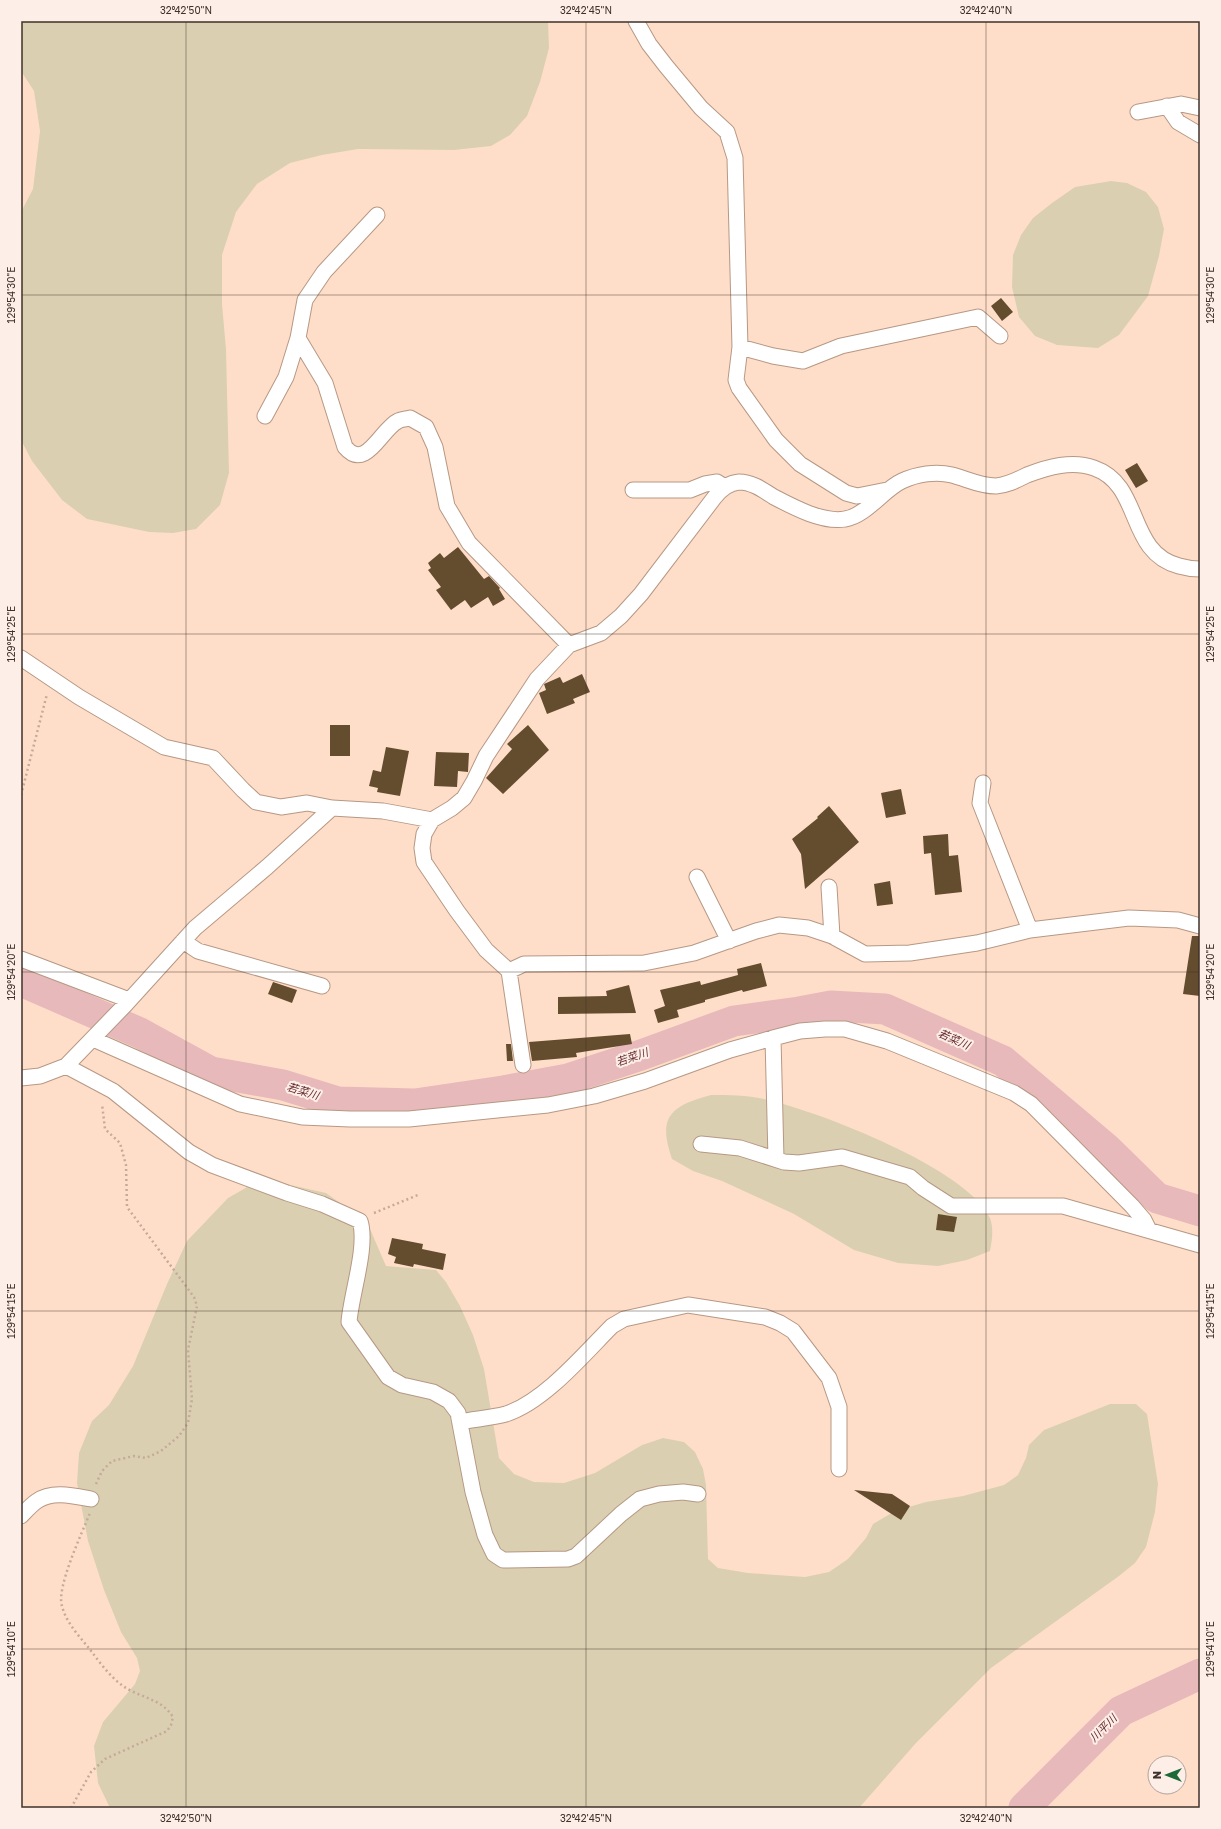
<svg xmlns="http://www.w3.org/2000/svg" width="1221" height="1829" font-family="'Golos Text','Noto Sans JP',sans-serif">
<rect width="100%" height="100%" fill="#ffdec9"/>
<path fill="#dad0b1" d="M 21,21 L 548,21 L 549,48 L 540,82 L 527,116 L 510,135 L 491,146 L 454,150 L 358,149 L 322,155 L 290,163 L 257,184 L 236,212 L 222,255 L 222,304 L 226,349 L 229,473 L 220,505 L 196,529 L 173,533 L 149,532 L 87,519 L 62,500 L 32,461 L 21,440 L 21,212 L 33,189 L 40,131 L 34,91 L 21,71 Z
M 1111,181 L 1127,183 L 1146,192 L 1158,207 L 1164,229 L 1159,256 L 1148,296 L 1119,335 L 1098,348 L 1057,345 L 1035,336 L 1019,317 L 1012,287 L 1013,255 L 1021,235 L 1033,218 L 1052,203 L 1075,187 Z
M 711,1095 C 730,1095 750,1095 768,1100 C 820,1112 968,1169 990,1218 C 994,1229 992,1240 990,1251 L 967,1260 L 938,1266 L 898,1263 L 854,1250 L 794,1214 L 722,1181 L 693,1171 L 672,1159 C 657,1116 671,1106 711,1095 Z
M 286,1184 L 326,1193 L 367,1222 L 386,1266 L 436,1270 L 446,1282 L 460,1306 L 473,1335 L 484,1369 L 499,1458 L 514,1474 L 534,1482 L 564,1483 L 595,1473 L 642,1445 L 663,1438 L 684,1442 L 695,1452 L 703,1469 L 706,1485 L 708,1559 L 718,1568 L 748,1573 L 805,1577 L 829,1572 L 848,1559 L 866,1538 L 873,1524 L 895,1511 L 926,1502 L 963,1496 L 1004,1485 L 1018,1475 L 1026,1458 L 1029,1445 L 1044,1430 L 1110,1404 L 1136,1404 L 1147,1414 L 1158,1484 L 1155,1512 L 1146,1547 L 1135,1563 L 1119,1576 L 991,1668 L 916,1743 L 859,1808 L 110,1808 L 98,1783 L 94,1746 L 103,1722 L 135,1684 L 140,1671 L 137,1658 L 121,1632 L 104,1590 L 88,1541 L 77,1483 L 79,1453 L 92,1421 L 109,1405 L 133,1366 L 167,1284 L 187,1241 L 228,1198 L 249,1186 Z"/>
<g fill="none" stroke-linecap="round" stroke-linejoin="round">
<path stroke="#e8b9bb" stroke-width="31" d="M 21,981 L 140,1033 L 211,1072 L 283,1085 L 338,1102 L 415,1104 L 503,1091 L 568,1079 L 641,1055 L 734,1021 L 799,1012 L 831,1006 L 885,1009 L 1003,1061 L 1107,1149 L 1157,1198 L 1200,1211
M 1024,1808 L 1121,1711 L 1200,1674"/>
</g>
<path fill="#644d2f" d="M 1001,298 L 1013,312 L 1002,321 L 991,306 Z
M 1137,463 L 1148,481 L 1136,488 L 1125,470 Z
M 458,547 L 484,579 L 489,576 L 500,588 L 499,589 L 505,599 L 493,606 L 488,597 L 471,608 L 465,600 L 451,610 L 436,590 L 441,587 L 428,570 L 431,568 L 428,563 L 440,553 L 444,558 Z
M 582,674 L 590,692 L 573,699 L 575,703 L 547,714 L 539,693 L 546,690 L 544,684 L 560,677 L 563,683 Z
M 330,725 L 350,725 L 350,756 L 330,756 Z
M 528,725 L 549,750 L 503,794 L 486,778 L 512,749 L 507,744 Z
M 386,747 L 409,751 L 400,796 L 377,792 L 378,788 L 369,786 L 373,770 L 381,772 Z
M 436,752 L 469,753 L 468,772 L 458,771 L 457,787 L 434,786 Z
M 901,789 L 906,814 L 886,818 L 881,793 Z
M 829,806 L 859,842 L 805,889 L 801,854 L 792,839 L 818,818 L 817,817 Z
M 948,834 L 949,856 L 958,855 L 962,892 L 935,895 L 931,853 L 924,854 L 923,836 Z
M 890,881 L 893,904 L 877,906 L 874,884 Z
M 1192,936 L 1200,936 L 1200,996 L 1183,994 Z
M 761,963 L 767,986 L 743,992 L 742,990 L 705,1000 L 705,1002 L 677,1010 L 679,1017 L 658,1023 L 654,1010 L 665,1006 L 660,990 L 700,981 L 701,985 L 738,975 L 737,969 Z
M 273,982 L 297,990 L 292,1003 L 268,994 Z
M 629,985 L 636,1013 L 558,1014 L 558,997 L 607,996 L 606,991 Z
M 630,1034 L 632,1044 L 576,1053 L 577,1057 L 532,1061 L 529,1042 Z
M 506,1044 L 511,1044 L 513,1061 L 507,1061 Z
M 938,1214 L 957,1217 L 954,1232 L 936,1230 Z
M 392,1238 L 423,1244 L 422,1249 L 446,1254 L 443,1270 L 414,1264 L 413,1267 L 394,1263 L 396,1257 L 388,1254 Z
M 854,1490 L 892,1494 L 910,1506 L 901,1520 Z"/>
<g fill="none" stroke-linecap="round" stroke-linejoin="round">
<defs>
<path id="minor" d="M 636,21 L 649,44 L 666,66 L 701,108 L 727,132 L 735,158 L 740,347 L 736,380 L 739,388 L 776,440 L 800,464 L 846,493 L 857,496 L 887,490
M 1167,106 L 1178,122 L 1200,135
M 1138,112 L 1181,104 L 1200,108
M 298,338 L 325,383 L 345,447 C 366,472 381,429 398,421 C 401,419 407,419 410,418 L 426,427 L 435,447 L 447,506 L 469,543 L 569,645
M 740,347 L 773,356 L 803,361 L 841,346 L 978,317 L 1000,336
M 265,416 L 286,377 L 298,338 L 305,300 L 324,272 L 377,215
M 633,490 L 690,490 L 705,484 L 717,482 L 725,487
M 1200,569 C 1193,569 1186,568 1179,566 C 1126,552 1143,485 1094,468 C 1072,460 1048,467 1027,475 C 1017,480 1008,485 996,486 C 980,486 967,479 952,475 C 936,471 917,474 902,481 C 884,489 866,516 845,519 C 823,523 793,507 774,497 C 763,490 752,482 739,482 C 728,483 720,490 714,498 L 641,594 L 621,616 L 601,633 L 569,645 L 537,679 L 486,756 L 474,781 L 464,798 L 452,808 L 432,820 L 424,834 L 422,848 L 424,862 L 457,911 L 486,950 L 509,971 L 524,964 L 644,963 L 694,953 L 756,931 L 779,925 L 808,928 L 832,936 L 865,954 L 910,953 L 977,943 L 1030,930 L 1129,918 L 1178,920 L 1200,926
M 21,658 L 79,697 L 164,747 L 213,758 L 243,790 L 256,802 L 281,807 L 307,803 L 332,808 L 383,811 L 432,820
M 983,783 L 980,803 L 1030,930
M 697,877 L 729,941
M 829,887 L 832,936
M 183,941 L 198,951 L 322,986
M 21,959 L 129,1000
M 509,971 L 523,1065
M 773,1038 L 776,1159
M 93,1039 L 240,1104 L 302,1117 L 350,1119 L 409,1119 L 548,1105 L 594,1096 L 645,1081 L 730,1050 L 773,1038 L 800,1031 L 825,1029 L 845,1029 L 887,1041 L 1014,1093 L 1031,1104 L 1132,1206 L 1144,1220 L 1149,1230
M 66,1066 L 113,1091 L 189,1152 L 212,1165 L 287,1193 L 322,1204 L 360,1221 C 368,1246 351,1295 349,1322 L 388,1377 L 402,1385 L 433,1392 L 449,1401 L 458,1413 L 473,1492 L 485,1535 L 494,1554 L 503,1560 L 568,1559 L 576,1556 L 621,1514 L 640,1499 L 659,1494 L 683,1492 L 698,1494
M 21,1078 L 40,1076 L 66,1066 L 126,1004 L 195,928 L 267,867 L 332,808
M 701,1144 L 740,1148 L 784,1162 L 799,1163 L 842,1157 L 910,1177 L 923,1188 L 951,1206 L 1063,1206 L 1200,1245
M 460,1422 C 475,1419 491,1418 506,1414 C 544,1402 584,1354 612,1326 L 624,1319 L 688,1305 L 765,1317 L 780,1323 L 793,1331 L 829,1378 L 839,1407 L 839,1469
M 21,1516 C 26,1511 31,1505 37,1501 C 52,1490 75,1496 91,1499"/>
</defs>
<use href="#minor" stroke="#b69884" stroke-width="17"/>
<path stroke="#c5aa99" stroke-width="2.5" stroke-dasharray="2 3" stroke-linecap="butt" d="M 21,795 L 47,694
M 374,1213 L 418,1195
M 96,1484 L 102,1471 L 112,1461 L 134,1456 L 146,1458 L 161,1451 L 179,1436 L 188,1423 L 192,1399 L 188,1350 L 197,1306 L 194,1297 L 127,1207 L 126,1165 L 120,1143 L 105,1129 L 102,1104
M 71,1808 L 91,1772 L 105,1759 L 167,1731 L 171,1725 L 173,1717 C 161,1698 140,1698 123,1686 C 109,1676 98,1660 88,1647 C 78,1635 66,1622 62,1606 C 56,1588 82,1533 90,1513"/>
<use href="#minor" stroke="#fff" stroke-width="15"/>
</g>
<path fill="none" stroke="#3f322a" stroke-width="1" stroke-opacity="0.45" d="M 186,21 L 186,1808M 586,21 L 586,1808M 986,21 L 986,1808M 21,295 L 1200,295M 21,634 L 1200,634M 21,972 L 1200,972M 21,1311 L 1200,1311M 21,1649 L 1200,1649"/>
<g text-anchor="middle" stroke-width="4" stroke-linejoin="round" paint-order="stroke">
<g font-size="11" font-style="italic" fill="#662c32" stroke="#fdefe7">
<text transform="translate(954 1039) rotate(24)" y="4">若菜川</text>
<text transform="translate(632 1057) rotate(-19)" y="4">若菜川</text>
<text transform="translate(303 1091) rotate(17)" y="4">若菜川</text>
<text transform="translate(1103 1728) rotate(-45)" y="4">川平川</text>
</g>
</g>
<rect width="1221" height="1829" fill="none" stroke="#fdefe7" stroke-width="44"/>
<g transform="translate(1167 1775) rotate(270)"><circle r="19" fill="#fdefe7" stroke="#b1a39b"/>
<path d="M0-3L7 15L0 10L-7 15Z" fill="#1d6a38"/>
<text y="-6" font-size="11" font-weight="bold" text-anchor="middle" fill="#3f322a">N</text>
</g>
<rect x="22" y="22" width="1177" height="1785" fill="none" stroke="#3f322a" stroke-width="1.5"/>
<g font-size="10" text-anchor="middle" fill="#3f322a">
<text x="186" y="14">32°42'50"N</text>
<text x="586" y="14">32°42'45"N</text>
<text x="986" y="14">32°42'40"N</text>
<text transform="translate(1210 295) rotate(-90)" y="4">129°54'30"E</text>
<text transform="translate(11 295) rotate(-90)" y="4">129°54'30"E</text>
<text transform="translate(1210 634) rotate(-90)" y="4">129°54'25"E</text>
<text transform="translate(11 634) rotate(-90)" y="4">129°54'25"E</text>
<text transform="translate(1210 972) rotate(-90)" y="4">129°54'20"E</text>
<text transform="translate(11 972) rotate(-90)" y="4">129°54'20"E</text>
<text transform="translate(1210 1311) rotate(-90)" y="4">129°54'15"E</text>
<text transform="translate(11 1311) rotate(-90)" y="4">129°54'15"E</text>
<text transform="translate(1210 1649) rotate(-90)" y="4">129°54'10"E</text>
<text transform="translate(11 1649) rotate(-90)" y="4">129°54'10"E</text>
<text x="186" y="1822">32°42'50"N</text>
<text x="586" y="1822">32°42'45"N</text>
<text x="986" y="1822">32°42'40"N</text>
</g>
</svg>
